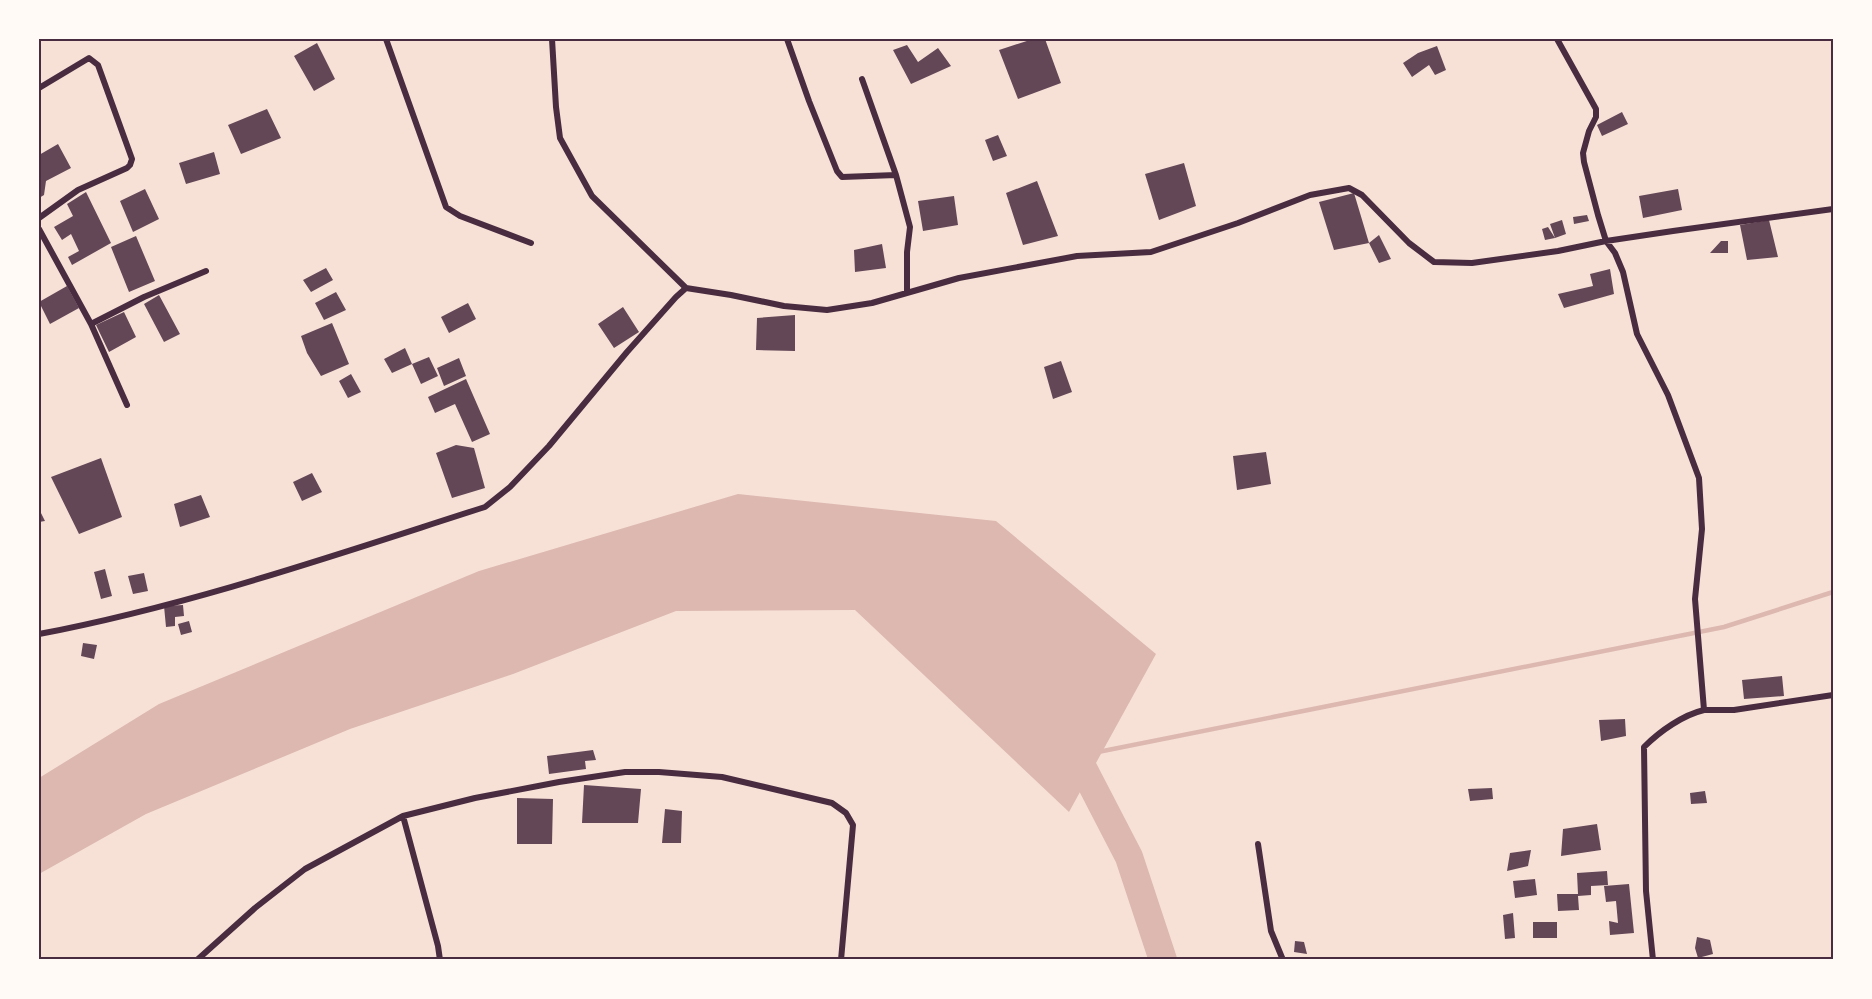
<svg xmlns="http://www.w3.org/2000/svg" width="1872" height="999" font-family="Commissioner,sans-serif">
<rect width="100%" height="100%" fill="#f7e1d7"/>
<path fill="#dcb8b0" d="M 738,494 L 996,521 L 1156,654 L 1069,812 L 855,610 L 676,611 L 513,674 L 350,729 L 146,814 L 39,874 L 39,778 L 159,704 L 479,571 Z"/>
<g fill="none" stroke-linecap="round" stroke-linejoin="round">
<path stroke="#dcb8b0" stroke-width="4.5" d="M 1098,752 L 1724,627 L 1833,592"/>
<path stroke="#dcb8b0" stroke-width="28" d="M 1071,745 L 1129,857 L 1163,960"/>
</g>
<path fill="#644757" d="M 1033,39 L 1045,39 L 1061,83 L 1018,99 L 999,50 Z
M 317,43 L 335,79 L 314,91 L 294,56 Z
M 907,45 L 918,62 L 938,48 L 951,66 L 911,84 L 893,50 Z
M 1437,46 L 1446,70 L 1435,75 L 1429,65 L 1412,77 L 1403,63 L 1418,53 Z
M 267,109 L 281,138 L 241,154 L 228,125 Z
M 1622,112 L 1628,124 L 1602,136 L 1597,125 Z
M 998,135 L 1007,156 L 993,161 L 985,140 Z
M 58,144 L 71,168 L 46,181 L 44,195 L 39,198 L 39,155 Z
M 214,152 L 220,174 L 186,184 L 179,163 Z
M 1184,163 L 1196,206 L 1159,220 L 1145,174 Z
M 1037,181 L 1058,236 L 1023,245 L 1006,193 Z
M 145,189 L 159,219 L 133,232 L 120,201 Z
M 1678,189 L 1682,210 L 1643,218 L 1639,196 Z
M 86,192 L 111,243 L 72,265 L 68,257 L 79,251 L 71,234 L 62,240 L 54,227 L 73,216 L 67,204 Z
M 1354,193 L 1369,243 L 1334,250 L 1319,202 Z
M 954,196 L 958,225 L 923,231 L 918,201 Z
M 1587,215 L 1589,221 L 1574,224 L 1573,217 Z
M 1562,220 L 1566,234 L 1555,238 L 1545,240 L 1542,229 L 1548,227 L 1555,238 L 1550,224 Z
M 1769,220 L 1778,257 L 1747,260 L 1740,225 Z
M 1379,235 L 1391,259 L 1379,263 L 1369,243 Z
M 136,236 L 155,281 L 129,292 L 111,247 Z
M 1721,241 L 1728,241 L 1728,253 L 1710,253 Z
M 882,244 L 886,268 L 855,272 L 854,250 Z
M 326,268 L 333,280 L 311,292 L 303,280 Z
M 1610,269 L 1614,294 L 1564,308 L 1558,294 L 1593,286 L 1590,274 Z
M 67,286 L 79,308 L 50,324 L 39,302 Z
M 336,292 L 346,310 L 324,320 L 315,303 Z
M 159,295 L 180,334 L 164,342 L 144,304 Z
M 468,303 L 476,319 L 449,333 L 441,317 Z
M 623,307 L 639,332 L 614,348 L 598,324 Z
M 124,312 L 136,337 L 109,352 L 96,325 Z
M 795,315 L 795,351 L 756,350 L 757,318 Z
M 332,323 L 349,364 L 321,376 L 307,353 L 301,336 Z
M 405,348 L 412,364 L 392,373 L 384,359 Z
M 429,357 L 438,376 L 421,384 L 412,364 Z
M 459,358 L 466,376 L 444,386 L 437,368 Z
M 1061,361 L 1072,392 L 1053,399 L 1044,367 Z
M 351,374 L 361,392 L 348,398 L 339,381 Z
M 466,379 L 490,434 L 472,442 L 455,404 L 435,413 L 428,397 Z
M 456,445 L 474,448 L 485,488 L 452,498 L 436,453 Z
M 1266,452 L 1271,484 L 1237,490 L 1233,456 Z
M 101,458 L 122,517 L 79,534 L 51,477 Z
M 312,473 L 322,492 L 302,501 L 293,482 Z
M 201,495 L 210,517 L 180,527 L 174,504 Z
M 39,509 L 45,521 L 39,522 Z
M 105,569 L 112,596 L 101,599 L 94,572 Z
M 144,573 L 148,591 L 133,594 L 128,576 Z
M 183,605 L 184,616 L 175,617 L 175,626 L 166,627 L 164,606 Z
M 189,621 L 192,632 L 181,635 L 178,624 Z
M 83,643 L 97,645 L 94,659 L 81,656 Z
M 1782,676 L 1784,696 L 1744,699 L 1742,680 Z
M 1625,719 L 1626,736 L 1601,741 L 1599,720 Z
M 593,750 L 596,760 L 585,761 L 586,769 L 549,774 L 547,756 Z
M 584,785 L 641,789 L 638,823 L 582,823 Z
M 1492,788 L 1493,799 L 1470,801 L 1468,789 Z
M 1705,791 L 1707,803 L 1691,804 L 1690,793 Z
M 517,798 L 553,799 L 552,844 L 517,844 Z
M 665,809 L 682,811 L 681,843 L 662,843 Z
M 1597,824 L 1601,850 L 1561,856 L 1563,829 Z
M 1531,850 L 1528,866 L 1507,871 L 1510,853 Z
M 1607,871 L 1608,885 L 1591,886 L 1591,895 L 1578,896 L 1579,910 L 1558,911 L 1557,894 L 1578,894 L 1577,873 Z
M 1535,879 L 1537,895 L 1515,898 L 1513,881 Z
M 1629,884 L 1634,933 L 1610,935 L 1609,921 L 1618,923 L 1616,901 L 1606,902 L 1604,886 Z
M 1513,913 L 1515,938 L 1505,939 L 1503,915 Z
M 1533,922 L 1557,922 L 1557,938 L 1533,938 Z
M 1697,937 L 1710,940 L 1713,954 L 1698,958 L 1695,948 Z
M 1295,941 L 1304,942 L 1307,954 L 1294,952 Z"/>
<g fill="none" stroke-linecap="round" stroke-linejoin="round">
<path stroke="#4a2c40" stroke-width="6" d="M 386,39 L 446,207 L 460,216 L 531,243
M 552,39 L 556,107 L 560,138 L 592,196 L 686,288
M 787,39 L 809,101 L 837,171 L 842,177 L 896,175
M 1557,39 L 1596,109 L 1596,117 L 1589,131 L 1583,153 L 1584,162 L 1598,215 L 1606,241 L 1615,253 L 1623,272 L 1637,334 L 1668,395 L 1699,478 L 1702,529 L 1695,599 L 1704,710 C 1683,715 1660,731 1644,747 L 1646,891 L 1653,960
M 862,79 L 896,175 L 910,227 L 907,252 L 907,292
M 39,88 L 89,58 L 98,65 L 132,159 L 130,165 L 127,168 L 78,190 L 39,218
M 39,229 L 91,324 L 127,405
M 91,324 L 144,297 L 206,271
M 39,634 C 191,605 338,554 485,507 L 510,487 L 549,446 L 627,352 L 676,297 L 686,288 L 731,295 L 784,306 L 827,310 L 872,303 L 959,278 L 1077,256 L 1151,252 L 1238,223 L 1310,195 L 1349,188 L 1362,195 L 1409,243 L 1434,262 L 1472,263 L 1558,251 L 1606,241 L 1673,231 L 1833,209
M 1704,710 L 1734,710 L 1833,695
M 403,816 L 438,946 L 440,960
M 1258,844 L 1271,931 L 1283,960
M 197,960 L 255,908 L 305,869 L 403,816 L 475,798 L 559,782 L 625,772 L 659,772 L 722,777 L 832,803 L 846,813 L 853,825 L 841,960"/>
</g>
<rect width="1872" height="999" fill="none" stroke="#fffaf5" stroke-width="81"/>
<rect x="40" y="40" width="1792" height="918" fill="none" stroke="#4a2c40" stroke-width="2"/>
</svg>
